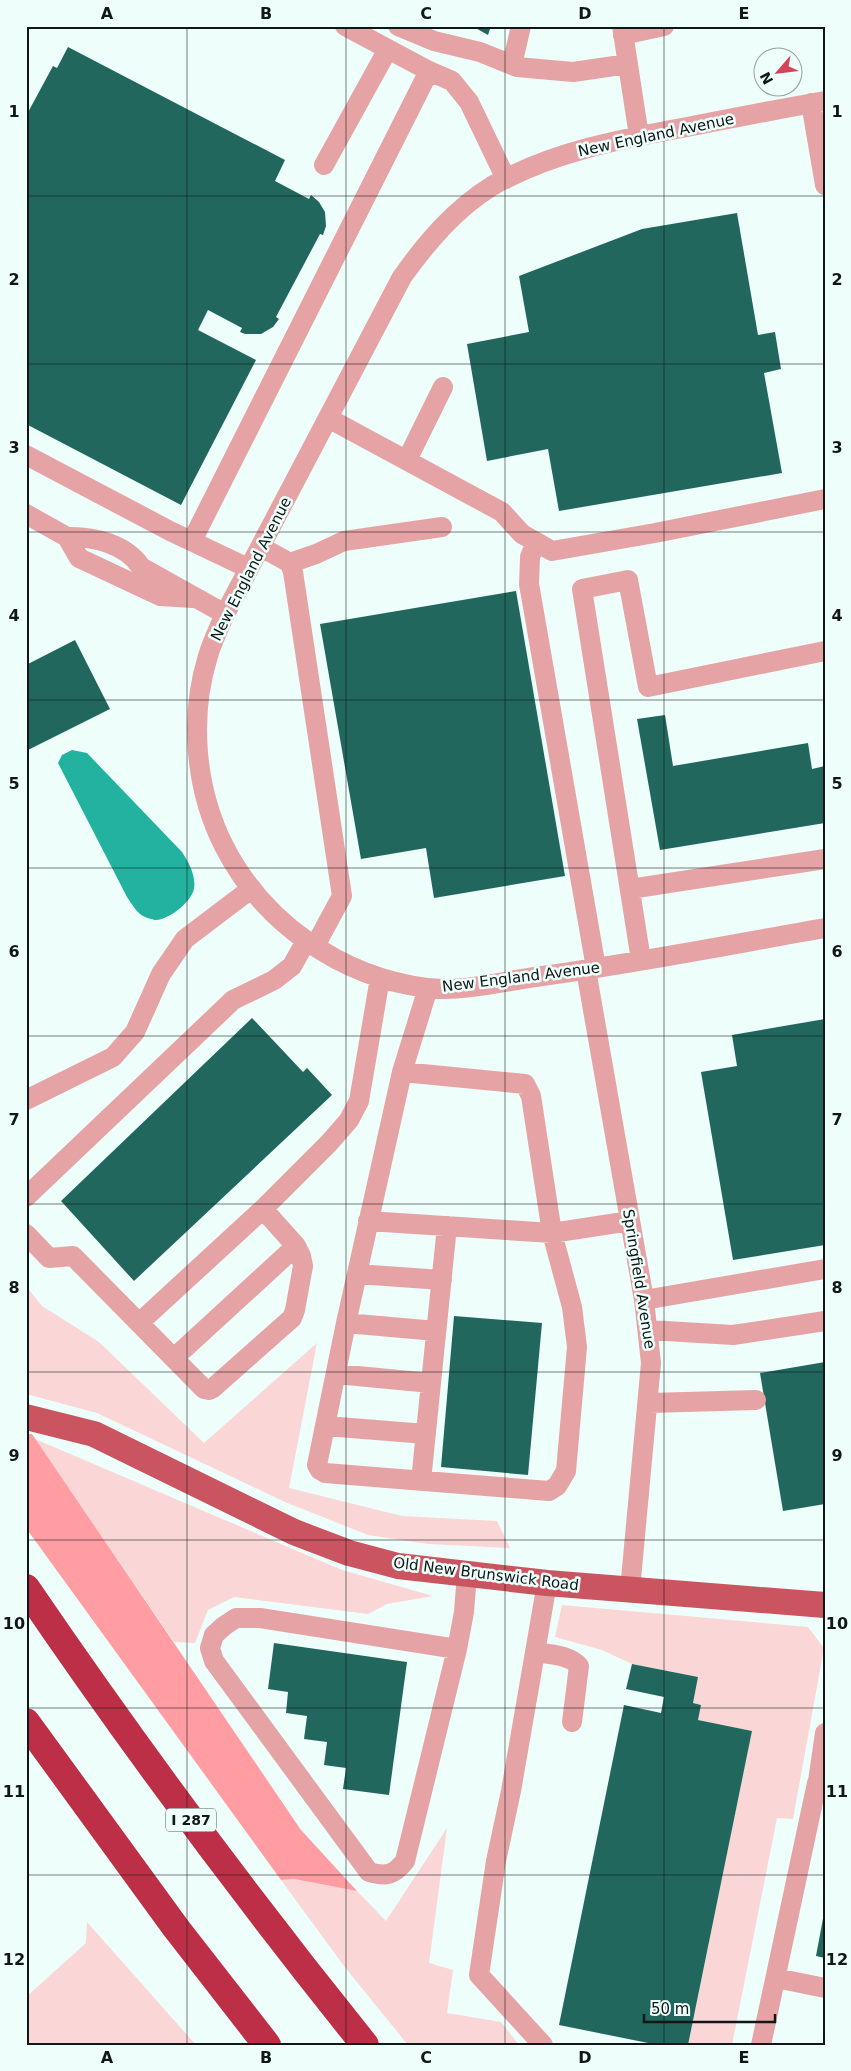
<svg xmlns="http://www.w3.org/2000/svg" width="851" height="2071" font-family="'DejaVu Sans',sans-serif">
<rect width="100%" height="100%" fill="#edfefb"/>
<path fill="#fbd6d6" d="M 26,1286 L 42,1306 L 99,1342 L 204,1443 L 317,1343 L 289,1488 L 402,1516 L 497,1521 L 510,1548 L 428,1544 L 368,1535 L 285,1502 L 97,1413 L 26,1394 Z
M 35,1439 L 342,1570 L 433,1596 L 387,1604 L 368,1614 L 234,1597 L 208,1610 L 195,1643 L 174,1642 Z
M 562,1605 L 808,1627 L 824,1648 L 793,1819 L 777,1818 L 732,2045 L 688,2045 L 752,1731 L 698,1720 L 701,1705 L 693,1703 L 698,1677 L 632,1664 L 602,1650 L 555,1637 Z
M 447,1828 L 429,1963 L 453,1970 L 447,2013 L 501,2022 L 519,2045 L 408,2045 L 344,1966 L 281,1880 L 294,1879 L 357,1891 L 386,1921 Z
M 87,1922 L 196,2045 L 26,2045 L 26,1997 L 86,1943 Z"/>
<path fill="#ff9da2" d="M 26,1434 L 32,1434 L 301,1830 L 357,1891 L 294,1879 L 281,1880 L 26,1528 Z"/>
<path fill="#23b2a0" d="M 72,750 L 87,753 L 182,852 C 189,863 196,875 194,889 C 191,902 170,919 156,920 C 154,920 148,918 145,917 C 137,914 132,904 127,897 L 58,763 L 62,755 Z"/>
<path fill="#21675d" d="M 472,26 L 491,26 L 488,35 Z
M 68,47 L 285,160 L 275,181 L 309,199 L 311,195 L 319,202 L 325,212 L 326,226 L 323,235 L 320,234 L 276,317 L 279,319 L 273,327 L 261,334 L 245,334 L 240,332 L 242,328 L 208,310 L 198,330 L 256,360 L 181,505 L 26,424 L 26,116 L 53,66 L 57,68 Z
M 737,213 L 758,335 L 775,332 L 781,369 L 764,373 L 782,473 L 559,511 L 548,449 L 487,461 L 467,344 L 529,332 L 519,276 L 642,229 Z
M 516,591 L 565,876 L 434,898 L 426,848 L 361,859 L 320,624 Z
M 75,640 L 110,709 L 26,751 L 26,665 Z
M 665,715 L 673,766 L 808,743 L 812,769 L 825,766 L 825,823 L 660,850 L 637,719 Z
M 252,1018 L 303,1072 L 307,1068 L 332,1095 L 134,1281 L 61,1201 Z
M 825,1019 L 825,1245 L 733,1260 L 701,1072 L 737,1066 L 732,1035 Z
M 454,1316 L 542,1323 L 528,1475 L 441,1467 Z
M 825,1362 L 825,1504 L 783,1511 L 760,1373 Z
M 274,1643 L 407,1662 L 389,1795 L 343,1789 L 346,1768 L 324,1765 L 327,1742 L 304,1739 L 307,1716 L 286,1713 L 288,1692 L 268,1689 Z
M 632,1664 L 698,1677 L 693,1703 L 701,1705 L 698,1720 L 752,1731 L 688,2045 L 658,2045 L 559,2025 L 624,1705 L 661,1713 L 664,1697 L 626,1689 Z
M 824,1913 L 825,1913 L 825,1958 L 816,1956 Z"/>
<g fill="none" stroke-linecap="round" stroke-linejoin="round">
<path stroke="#e6a3a6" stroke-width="20" d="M 345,26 L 429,71 L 452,81 L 469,102 L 506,179
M 398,26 L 434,41 L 480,52 L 517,67 L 573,72 L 628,64
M 622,26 L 639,136
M 623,35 L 664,26
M 512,65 L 521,26
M 825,101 C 779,109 733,118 687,127 C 621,139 551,152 492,186 C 455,209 427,242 402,277 L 225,614 C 219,628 212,642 208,656 C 189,717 195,789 224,846 C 263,923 341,977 427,988 C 462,992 500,982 535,977 C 632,964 728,945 825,928
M 811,103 L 825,185
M 324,165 L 388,49
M 328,418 L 502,512 L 522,534 L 552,551 L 655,533 L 825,499
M 26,455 L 170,531 L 248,568
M 407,460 L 443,387
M 26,514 L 67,537 L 79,558 L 160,596 L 193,598
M 67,537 C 93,536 126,544 141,567 L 225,614
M 192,541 L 429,71
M 536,542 L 530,557 L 529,584 L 596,968
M 261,547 L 290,563 L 293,572 L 342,896 L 315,946
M 290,563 L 316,554 L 344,541 L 442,527
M 630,889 L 825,859
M 641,960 L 582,589 L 628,580 L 648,687 L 825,651
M 586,970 L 644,1300 L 651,1363 L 630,1590
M 402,1072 L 525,1084 L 531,1096 L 552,1233 L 572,1307 L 577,1347 L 566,1471 L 557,1486 L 549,1491 L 325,1473 L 320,1470 L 317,1465 L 346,1323 L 402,1072 L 428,988
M 26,1100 L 113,1057 L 135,1032 L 161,974 L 185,939 L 251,889
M 26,1197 L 233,1000 L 274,980 L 292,966 L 306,941
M 263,1209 L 296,1246 L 301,1256 L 303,1266 L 295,1310 L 292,1318 L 213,1388 L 209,1390 L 204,1389 L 139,1323 L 263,1209 L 329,1143 L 349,1120 L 359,1101 L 380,978
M 368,1221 L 552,1233 L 630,1221
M 26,1234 L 49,1258 L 73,1256 L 139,1323
M 357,1274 L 442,1280
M 644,1300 L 825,1269
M 346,1323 L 436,1331
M 649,1330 L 733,1335 L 825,1321
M 174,1358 L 296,1246
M 336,1374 L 431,1383
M 649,1403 L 756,1400
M 326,1426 L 426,1434
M 421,1481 L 447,1226
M 457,1649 L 260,1618 L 236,1618 L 224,1626 L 214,1635 L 210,1648 L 214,1661 L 369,1872 C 386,1877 394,1875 405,1861 L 457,1649 L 464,1612 L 467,1574
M 535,1652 C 550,1655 568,1654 579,1666 L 572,1722
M 816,1795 L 825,1733
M 776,1978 L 825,1988
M 543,2045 L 479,1975 L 496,1861 L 511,1791 L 547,1583
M 761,2045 L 817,1783"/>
<path stroke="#ca545f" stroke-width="26" d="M 26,1417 L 94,1434 L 294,1532 L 349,1553 L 398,1566 L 547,1583 L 825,1605"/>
<path stroke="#bd2f46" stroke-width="28" d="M 26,1588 C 133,1745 246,1897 365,2045
M 26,1722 L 176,1928 L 267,2045"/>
</g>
<path fill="none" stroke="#101716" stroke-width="1" stroke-opacity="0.55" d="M 187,26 L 187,2045M 346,26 L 346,2045M 505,26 L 505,2045M 664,26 L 664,2045M 26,196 L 825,196M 26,364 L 825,364M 26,532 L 825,532M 26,700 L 825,700M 26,868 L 825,868M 26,1036 L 825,1036M 26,1204 L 825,1204M 26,1372 L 825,1372M 26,1540 L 825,1540M 26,1708 L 825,1708M 26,1875 L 825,1875"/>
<g text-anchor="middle" stroke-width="5" stroke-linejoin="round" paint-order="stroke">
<rect fill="#edfefb" stroke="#525c5b" stroke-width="1" x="166" y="1808.5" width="50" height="23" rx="4"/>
<g font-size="14" font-weight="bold" fill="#101716">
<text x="191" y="1825">I 287</text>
</g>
<g font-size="15" fill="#101716" stroke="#edfefb">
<text transform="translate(656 135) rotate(-12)" y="5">New England Avenue</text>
<text transform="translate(251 569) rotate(-63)" y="5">New England Avenue</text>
<text transform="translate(521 977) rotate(-7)" y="5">New England Avenue</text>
<text transform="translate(639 1279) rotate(81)" y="5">Springfield Avenue</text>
<text transform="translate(486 1574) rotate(7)" y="5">Old New Brunswick Road</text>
</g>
</g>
<rect width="851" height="2071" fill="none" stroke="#edfefb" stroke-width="55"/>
<g transform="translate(778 72) rotate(242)"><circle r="24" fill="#edfefb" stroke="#95a29f"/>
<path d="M0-4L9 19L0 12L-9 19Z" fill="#d44357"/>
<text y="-8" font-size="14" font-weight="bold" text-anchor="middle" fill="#101716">N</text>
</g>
<path d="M644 2014v8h131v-8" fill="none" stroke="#101716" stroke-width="2.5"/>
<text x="651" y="2014" font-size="15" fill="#101716" stroke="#edfefb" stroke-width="4" paint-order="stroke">50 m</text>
<rect x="28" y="28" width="796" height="2016" fill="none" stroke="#101716" stroke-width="2"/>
<g font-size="16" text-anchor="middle" font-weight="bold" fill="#101716">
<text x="107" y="19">A</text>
<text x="266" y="19">B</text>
<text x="426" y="19">C</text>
<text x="585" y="19">D</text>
<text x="744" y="19">E</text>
<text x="14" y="117">1</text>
<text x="837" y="117">1</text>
<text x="14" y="285">2</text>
<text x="837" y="285">2</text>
<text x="14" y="453">3</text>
<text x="837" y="453">3</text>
<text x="14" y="621">4</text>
<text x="837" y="621">4</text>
<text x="14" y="789">5</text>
<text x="837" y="789">5</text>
<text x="14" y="957">6</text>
<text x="837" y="957">6</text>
<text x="14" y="1125">7</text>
<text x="837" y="1125">7</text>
<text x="14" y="1293">8</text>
<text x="837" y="1293">8</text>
<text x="14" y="1461">9</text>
<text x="837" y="1461">9</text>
<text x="14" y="1629">10</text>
<text x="837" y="1629">10</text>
<text x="14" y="1797">11</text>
<text x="837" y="1797">11</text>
<text x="14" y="1965">12</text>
<text x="837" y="1965">12</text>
<text x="107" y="2063">A</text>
<text x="266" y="2063">B</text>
<text x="426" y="2063">C</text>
<text x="585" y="2063">D</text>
<text x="744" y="2063">E</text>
</g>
</svg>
